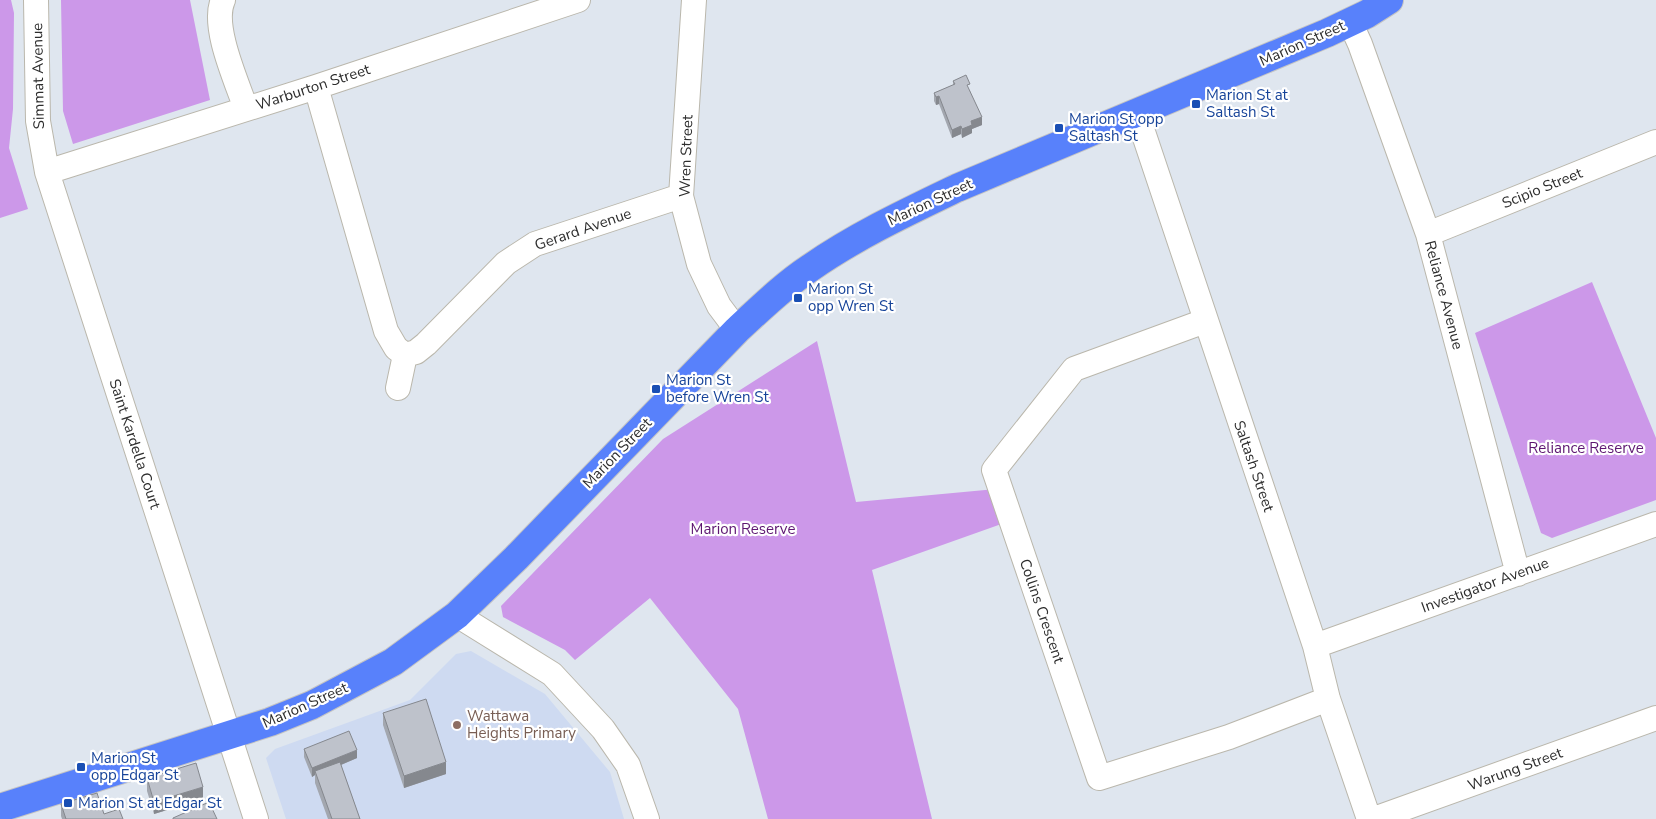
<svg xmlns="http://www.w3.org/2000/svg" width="1656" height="819" font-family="'Nunito Sans',sans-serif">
<rect width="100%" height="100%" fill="#dfe6ef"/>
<path fill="#cedaf1" d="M 471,651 L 545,694 L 610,772 L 624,819 L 286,819 L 266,758 L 275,749 L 410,700 L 456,654 Z"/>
<path fill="#cc98e9" d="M 0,0 L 11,0 L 14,13 L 13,109 L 9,148 L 28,209 L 0,218 Z
M 61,0 L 190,0 L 210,100 L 73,144 L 63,111 Z
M 1592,282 L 1656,438 L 1656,500 L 1552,538 L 1541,533 L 1475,333 Z
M 817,341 L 856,502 L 996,489 L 1007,522 L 872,570 L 932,819 L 768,819 L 738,709 L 650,598 L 575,660 L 565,650 L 503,617 L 501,606 L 663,439 Z"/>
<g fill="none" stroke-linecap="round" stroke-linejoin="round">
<defs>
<path id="minor" d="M 36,0 L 38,121 L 47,172 L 256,819
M 223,0 C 211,26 237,82 246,109
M 694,0 L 681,196 L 699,264 L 719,306 L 737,330
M 1350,22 L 1360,44 L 1428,234 L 1518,574
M 316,87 L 386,331 L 396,348 L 405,355 L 416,352 L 426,344 L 506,263 L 535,244 L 681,196
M 1137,114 L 1315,646 L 1328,699 L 1369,819
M 47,172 L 316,87 L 578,0
M 1428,234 L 1656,142
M 1205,321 L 1074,369 L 994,470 L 1099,778 L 1229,737 L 1328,699
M 398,388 L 405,355
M 457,615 L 552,674 L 603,729 L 628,765 L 647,819
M 1315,646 L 1656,524
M 1374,819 L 1656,718"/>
<path id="major" d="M 0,808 L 270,722 L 312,705 L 393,662 L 457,615 L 516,558 L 737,330 C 760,309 783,286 810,268 C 856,236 907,212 957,188 L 1327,33 L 1367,14 L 1389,0"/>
</defs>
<use href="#minor" stroke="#bab7ac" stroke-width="26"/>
<use href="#major" stroke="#c4c4c4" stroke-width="30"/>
<use href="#minor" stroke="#fff" stroke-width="24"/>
<use href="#major" stroke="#5881fb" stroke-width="28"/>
</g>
<path fill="#a3a7af" d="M 953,81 L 970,91 L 982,125 L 972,129 L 972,133 L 962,138 L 961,134 L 952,138 L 939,104 L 936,105 L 934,101 L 934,93 L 953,85 Z
M 383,713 L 446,774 L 404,788 L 383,725 Z
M 304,749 L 357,758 L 341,765 L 360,819 L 328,819 L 315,783 L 315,775 L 312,777 L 304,757 Z
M 147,778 L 203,799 L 154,814 L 147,791 Z
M 61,804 L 104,814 L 123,819 L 62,819 L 61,816 Z"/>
<path fill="#85888e" d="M 939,96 L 939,104 L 936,105 L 936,97 Z
M 982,117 L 982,125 L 972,129 L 972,133 L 962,138 L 962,129 L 971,121 Z
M 961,126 L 961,134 L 952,138 L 952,130 Z
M 357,750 L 357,758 L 317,775 L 315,771 L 315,775 L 312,777 L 312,768 Z
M 446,762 L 446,774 L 404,788 L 404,776 Z
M 203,787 L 203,799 L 154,814 L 154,802 Z"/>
<path fill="#bec2cb" stroke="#85888e" d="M 966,75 L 970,84 L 967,85 L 982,117 L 971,121 L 972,125 L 962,129 L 961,126 L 952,130 L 939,96 L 936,97 L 934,93 L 955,84 L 953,81 Z
M 426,699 L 446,762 L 404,776 L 383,713 Z
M 349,731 L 357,750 L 312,768 L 304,749 Z
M 340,762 L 360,819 L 332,819 L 315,771 Z
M 196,763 L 203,787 L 154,802 L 147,778 Z
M 97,793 L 104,814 L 119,809 L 123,819 L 66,819 L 61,804 Z
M 209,802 L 217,819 L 173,819 L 173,818 Z"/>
<g fill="#1a4fb4" stroke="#fff" stroke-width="2">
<rect x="1191" y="99" width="10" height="10" rx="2.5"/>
<rect x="1054" y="123" width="10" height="10" rx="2.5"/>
<rect x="793" y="293" width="10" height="10" rx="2.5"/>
<rect x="651" y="384" width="10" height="10" rx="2.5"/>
<rect x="76" y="762" width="10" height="10" rx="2.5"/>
<rect x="63" y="798" width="10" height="10" rx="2.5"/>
</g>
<circle fill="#8d6e63" stroke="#fff" stroke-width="2" cx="457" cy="725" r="5"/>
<g text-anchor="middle" stroke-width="4.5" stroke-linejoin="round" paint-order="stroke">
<g font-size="15" fill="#2d2d2d" stroke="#fff">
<text transform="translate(1302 43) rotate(-24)" y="5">Marion Street</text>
<text transform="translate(38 76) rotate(-91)" y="5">Simmat Avenue</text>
<text transform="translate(313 87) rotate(-18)" y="5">Warburton Street</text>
<text transform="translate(686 156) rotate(-88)" y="5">Wren Street</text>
<text transform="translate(1542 188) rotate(-22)" y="5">Scipio Street</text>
<text transform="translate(930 202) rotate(-25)" y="5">Marion Street</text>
<text transform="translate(583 229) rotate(-19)" y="5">Gerard Avenue</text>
<text transform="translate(1444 295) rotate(75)" y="5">Reliance Avenue</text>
<text transform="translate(135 444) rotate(72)" y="5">Saint Kardella Court</text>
<text transform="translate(617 453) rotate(-46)" y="5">Marion Street</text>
<text transform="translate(1254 466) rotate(71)" y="5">Saltash Street</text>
<text transform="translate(1485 585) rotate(-20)" y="5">Investigator Avenue</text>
<text transform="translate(1042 611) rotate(71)" y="5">Collins Crescent</text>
<text transform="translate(305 705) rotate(-24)" y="5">Marion Street</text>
<text transform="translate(1515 769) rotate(-20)" y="5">Warung Street</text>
</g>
<g font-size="15" fill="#164399" stroke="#fff" text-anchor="start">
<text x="1206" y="100">Marion St at<tspan x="1206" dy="17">Saltash St</tspan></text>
<text x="1069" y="124">Marion St opp<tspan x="1069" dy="17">Saltash St</tspan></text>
<text x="808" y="294">Marion St<tspan x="808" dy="17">opp Wren St</tspan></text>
<text x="666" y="385">Marion St<tspan x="666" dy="17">before Wren St</tspan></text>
<text x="91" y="763">Marion St<tspan x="91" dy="17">opp Edgar St</tspan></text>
<text x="78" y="808">Marion St at Edgar St</text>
</g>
<g font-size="15" fill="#5d1671" stroke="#fff">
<text x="1586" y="453">Reliance Reserve</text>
<text x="743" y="534">Marion Reserve</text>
</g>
<g font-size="15" fill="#785e54" stroke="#fff" text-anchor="start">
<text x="467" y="721">Wattawa<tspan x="467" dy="17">Heights Primary</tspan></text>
</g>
</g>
</svg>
